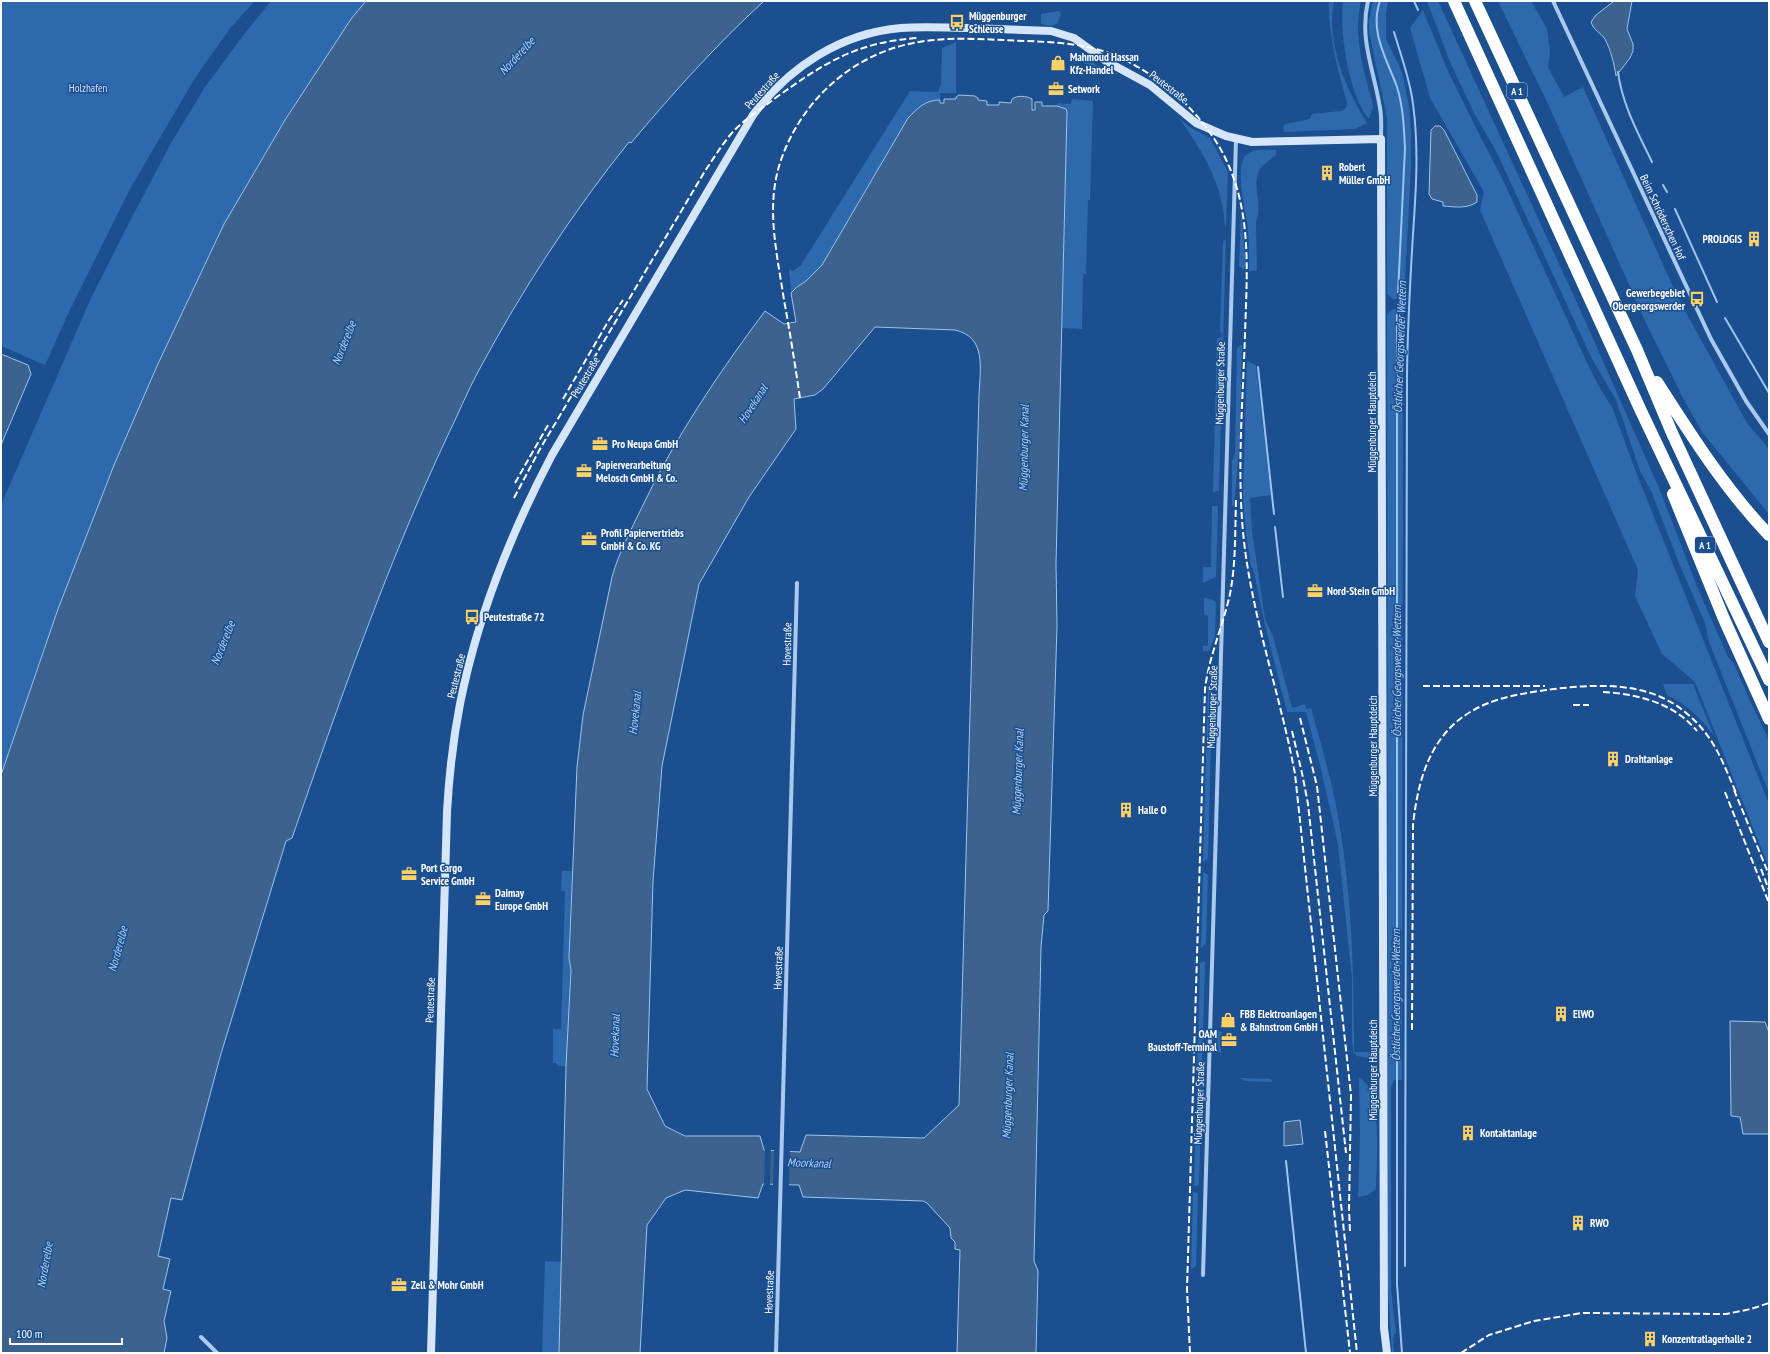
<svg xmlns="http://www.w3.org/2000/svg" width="1770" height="1354" font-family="'PT Sans Narrow',sans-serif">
<rect width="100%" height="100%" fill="#1b4f8f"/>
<path fill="#2e69ad" d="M 1,1 L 255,1 L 231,27 L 195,78 L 130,189 L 68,314 L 45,365 L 1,346 Z
M 271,1 L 366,1 L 351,19 L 285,120 L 224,224 L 157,366 L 114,465 L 58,609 L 1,775 L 1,505 L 91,298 L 130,221 L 171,143 L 205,87 L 242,37 Z
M 1329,1 L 1334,1 C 1326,43 1345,87 1367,123 L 1355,129 L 1284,132 L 1283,126 L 1286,124 L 1310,119 L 1312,114 L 1341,111 L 1346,108 L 1347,103 C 1338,69 1328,37 1329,1 Z
M 1343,1 L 1361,1 C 1353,35 1363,68 1372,101 L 1373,107 L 1369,119 C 1349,95 1339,32 1343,1 Z
M 1373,1 L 1388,1 L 1386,12 L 1386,39 L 1399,65 L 1404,81 L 1409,107 L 1411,132 L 1411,168 L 1404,298 L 1403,299 L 1393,299 L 1387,294 L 1387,117 L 1369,32 L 1369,21 Z
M 1427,1 L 1438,1 L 1583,316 L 1659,488 L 1698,589 L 1728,657 L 1733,662 L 1751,703 L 1769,740 L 1769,793 L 1709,642 L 1705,623 L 1678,561 L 1652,493 L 1640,471 L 1616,400 L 1592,359 L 1496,151 L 1474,113 L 1450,62 Z
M 1498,1 L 1531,1 L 1547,29 L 1550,51 L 1548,67 L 1564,97 L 1583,87 L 1679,300 L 1747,423 L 1769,449 L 1769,514 L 1702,432 L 1683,398 L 1647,325 L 1548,104 Z
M 1423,10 L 1447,69 L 1478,132 L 1502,178 L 1588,365 L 1600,388 L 1612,407 L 1636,472 L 1769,804 L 1769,868 L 1695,682 L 1662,654 L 1635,596 L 1638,570 L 1480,210 L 1484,192 L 1430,98 L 1410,28 Z
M 1059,11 L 1061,15 L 1057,24 L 1050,26 L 1041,24 L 1041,14 Z
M 956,42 L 956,93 L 940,93 L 940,100 L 935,100 L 908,118 L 822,265 L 806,281 L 797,287 L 791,293 L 789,269 L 793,271 L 801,265 L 910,91 L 938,92 L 941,84 L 942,48 Z
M 1072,54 L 1085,55 L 1096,65 L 1115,73 L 1074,60 Z
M 1072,99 L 1093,101 L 1090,200 L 1088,200 L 1086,274 L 1083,274 L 1082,329 L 1062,328 L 1067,112 L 1057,106 L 1057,103 L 1071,104 Z
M 1179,118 L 1191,128 L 1210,138 L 1228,172 L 1226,225 L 1225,227 C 1223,185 1203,151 1179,118 Z
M 1276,150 L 1276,155 C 1271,159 1262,165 1259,171 C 1252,186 1263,206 1256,222 L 1257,271 L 1249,271 C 1249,256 1249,242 1248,228 C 1246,213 1234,166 1246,155 C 1254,148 1266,150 1276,150 Z
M 1241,212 L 1245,252 L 1245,270 L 1239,266 Z
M 1226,239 L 1219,490 L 1213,493 L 1217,338 L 1222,337 L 1222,333 L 1220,332 L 1223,241 Z
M 1393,309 L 1403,310 L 1402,1080 L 1394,1080 L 1391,1088 L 1391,1289 L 1396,1333 L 1393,1338 L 1394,1353 L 1392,1353 L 1388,1289 L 1387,316 L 1389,312 Z
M 1240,345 L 1242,345 L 1240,438 L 1234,506 L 1232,505 L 1232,461 L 1235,454 L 1237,348 Z
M 1247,361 L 1256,365 L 1271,495 L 1250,498 L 1252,531 L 1265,619 L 1273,636 L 1292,708 L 1305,704 L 1306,709 L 1311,708 C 1321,745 1333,784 1339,822 C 1352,898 1354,975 1354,1052 L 1371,1052 L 1370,1056 L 1368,1058 L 1357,1056 L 1353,1052 L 1352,1040 L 1352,979 L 1338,844 L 1320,765 L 1306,712 L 1287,712 L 1265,625 L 1253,568 L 1251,567 L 1246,532 L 1243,497 Z
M 1212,506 L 1218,506 L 1216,577 L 1203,583 L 1203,567 L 1211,567 Z
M 1204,598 L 1211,599 L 1216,602 L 1215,637 L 1209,651 L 1203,651 L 1203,646 L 1208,646 L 1208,616 L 1204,615 Z
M 1213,663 L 1208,859 L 1203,862 L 1208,686 Z
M 1663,684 L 1693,684 L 1714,736 C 1701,718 1687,705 1667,695 Z
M 562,871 L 572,871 L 569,958 L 571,970 L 566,1066 L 558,1066 L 556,1063 L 553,1063 L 553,1029 L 561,1029 L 565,891 L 561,891 Z
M 1203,872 L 1208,875 L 1206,944 L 1201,948 Z
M 1204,961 L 1205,962 L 1199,1185 L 1194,1186 L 1200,963 Z
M 1218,1031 L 1222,1032 L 1221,1053 L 1216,1052 Z
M 1239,1078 L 1271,1079 L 1272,1082 L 1245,1081 Z
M 1359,1078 C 1384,1088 1376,1165 1376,1189 L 1368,1195 L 1358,1197 L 1360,1135 Z
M 1193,1192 L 1198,1193 L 1196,1266 L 1191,1269 Z
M 545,1261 L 562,1262 L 559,1353 L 542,1353 Z"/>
<path fill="#3c6290" stroke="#9cc4f0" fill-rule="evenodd" d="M 366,1 L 764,1 C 716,45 673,93 631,143 L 629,142 C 572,213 522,290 479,370 C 467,392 458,415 447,437 C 386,567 339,703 292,838 L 286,841 L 220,1057 L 182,1200 L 171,1198 L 158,1256 L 170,1259 L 163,1289 L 171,1291 L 164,1321 L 167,1338 L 164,1353 L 1,1353 L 1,775 L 58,609 L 114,465 L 157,366 L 224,224 L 285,120 L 351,19 Z
M 1614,1 L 1632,1 L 1627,29 L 1633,44 L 1633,51 L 1630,58 L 1616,76 C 1614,63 1611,51 1605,39 C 1601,33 1593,30 1591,22 L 1596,15 Z
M 959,95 L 975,96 L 978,98 L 978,100 L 987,101 L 987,105 L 999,105 L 999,102 L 1011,103 L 1012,99 C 1017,95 1027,96 1032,99 L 1032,110 L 1035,110 L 1035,102 L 1042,102 L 1042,106 L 1057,106 L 1066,109 L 1067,112 L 1056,564 L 1057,626 L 1048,911 L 1044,915 L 1041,947 L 1034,1261 L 1038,1271 L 1036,1353 L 957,1353 L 960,1250 L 955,1249 L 955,1242 L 951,1238 L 950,1228 L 927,1203 L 923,1201 L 803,1197 L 799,1185 L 763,1184 L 758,1198 L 685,1190 L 666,1198 L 647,1225 L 640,1353 L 559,1353 L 566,1066 L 571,970 L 569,958 L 577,767 L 583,715 L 612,577 C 619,552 631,530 642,507 C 676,436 718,374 765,311 L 784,324 L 796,322 L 791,293 L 797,287 L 806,281 L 822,265 L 908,118 C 918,108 925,100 940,100 L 940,103 L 944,103 L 944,99 L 956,99 L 956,97 ZM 875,327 L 955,330 C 987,337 980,369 979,395 L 959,1105 L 924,1138 L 806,1135 L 800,1152 L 764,1150 L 760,1136 L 685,1136 L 665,1126 L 647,1089 L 653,881 L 662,766 L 699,584 L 749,497 L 796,429 L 794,399 L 815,395 L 823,389 Z
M 1435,126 L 1440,126 L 1444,130 L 1477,195 L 1477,202 C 1467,209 1455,207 1443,206 L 1443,202 L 1432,199 L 1429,194 L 1431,130 Z
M 1,354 L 28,365 L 31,374 L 1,445 Z
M 1730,1021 L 1765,1022 L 1769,1032 L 1769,1134 L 1743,1134 L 1740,1117 L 1731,1116 Z
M 1300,1120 L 1303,1144 L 1284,1146 L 1284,1122 Z"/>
<path fill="#1b4f8f" d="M 765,1149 L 771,1149 L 770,1185 L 764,1185 Z
M 774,1149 L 790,1150 L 789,1186 L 773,1186 Z"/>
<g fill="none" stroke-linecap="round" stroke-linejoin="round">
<path stroke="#9cc4f0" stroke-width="2" d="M 1380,1 C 1369,32 1387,59 1397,87 C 1403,106 1404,127 1405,148 L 1398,293
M 1414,1 L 1418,10
M 1394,32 C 1401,56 1410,79 1413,104 C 1419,147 1416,191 1413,234 C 1410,284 1407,333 1407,383 C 1408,678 1406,972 1405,1266
M 1618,72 C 1622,104 1638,133 1652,162
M 1663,185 L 1667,192
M 1675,209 L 1717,302
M 1397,315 L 1397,1284 L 1402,1353
M 1725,318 L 1769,393
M 1258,367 L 1274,514
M 1275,527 L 1283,597
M 1286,1161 L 1306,1353"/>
<path stroke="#a9c9ee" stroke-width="4" d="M 1368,1 C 1359,40 1374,70 1380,108 C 1382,118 1381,128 1381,139
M 1553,1 L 1711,339 L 1746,401 L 1769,434
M 1203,1275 L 1236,139
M 201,1337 L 217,1353
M 776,1353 L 797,583"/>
<path stroke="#d6e6fa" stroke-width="8" d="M 431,1353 L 447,812 C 449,776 453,740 460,704 C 477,618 511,533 552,455 L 753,115 C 789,67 841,33 901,28 C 924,26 948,28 971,28 C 998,29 1024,30 1051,31 L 1074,38 L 1106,61 L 1150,85 L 1196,123 L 1226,136 L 1252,142 L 1381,139 L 1384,1328 L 1387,1353"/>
<path stroke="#fff" stroke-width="12" d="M 1454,1 L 1641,411 L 1769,680
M 1475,1 L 1637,350 L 1672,433 L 1769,642
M 1657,382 C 1691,435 1725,489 1769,535
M 1673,494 L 1724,619 L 1769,719"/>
<path stroke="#fff" stroke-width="2" stroke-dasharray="7 3" stroke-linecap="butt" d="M 800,398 C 795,365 790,332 784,300 C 777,253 765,206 781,160 C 802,99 855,52 919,42 C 947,37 976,39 1004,40 C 1038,42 1076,41 1109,53 C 1155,71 1195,106 1220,148 C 1253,206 1247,270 1245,334 C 1243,400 1237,467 1243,532 C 1251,615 1280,693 1295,774 L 1357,1353
M 563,399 L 609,320 L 623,300
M 515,483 L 548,425
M 514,498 L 540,449 L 705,171 C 713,159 721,146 731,134 C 743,120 760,110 774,99 C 823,64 855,42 918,38
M 1423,686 L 1545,686
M 1603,692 C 1638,694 1674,703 1697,731
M 1573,705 L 1589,705
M 1300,718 L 1317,786 L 1351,1095 L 1349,1209 L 1350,1232
M 1292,731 L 1302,773 L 1308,804 L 1346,1153
M 1734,790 L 1769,875
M 1725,792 L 1769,903
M 1761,869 L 1769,890
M 1412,1030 L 1413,825 C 1417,788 1426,750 1454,724 C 1481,700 1512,695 1546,690 C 1593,684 1647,680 1685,712 C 1714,735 1723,763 1737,795
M 1325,1131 L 1350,1353
M 1190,1353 L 1187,1289 L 1205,689 C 1209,656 1223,626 1230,594 C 1236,563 1235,531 1236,499
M 1461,1353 L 1489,1335 L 1534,1321 L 1582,1313 L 1726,1314 L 1751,1309 L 1769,1303"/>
</g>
<defs>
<symbol id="bus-bare" viewBox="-9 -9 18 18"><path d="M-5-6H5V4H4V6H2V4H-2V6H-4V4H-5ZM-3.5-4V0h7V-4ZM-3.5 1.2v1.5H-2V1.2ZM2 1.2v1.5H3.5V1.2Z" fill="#ffd166" stroke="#1b4f8f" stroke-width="2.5" paint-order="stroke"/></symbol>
<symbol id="shop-bare" viewBox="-9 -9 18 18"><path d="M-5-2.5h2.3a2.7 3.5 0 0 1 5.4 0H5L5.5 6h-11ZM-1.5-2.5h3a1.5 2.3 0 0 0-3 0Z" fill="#ffd166" stroke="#1b4f8f" stroke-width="2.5" paint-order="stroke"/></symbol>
<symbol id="office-bare" viewBox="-9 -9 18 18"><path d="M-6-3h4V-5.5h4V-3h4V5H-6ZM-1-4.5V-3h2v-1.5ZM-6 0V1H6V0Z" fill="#ffd166" stroke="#1b4f8f" stroke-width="2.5" paint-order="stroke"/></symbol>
<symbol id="building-bare" viewBox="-9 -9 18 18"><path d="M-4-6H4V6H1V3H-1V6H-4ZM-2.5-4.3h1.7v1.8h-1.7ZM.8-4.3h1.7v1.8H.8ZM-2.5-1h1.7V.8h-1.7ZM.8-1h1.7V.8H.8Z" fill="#ffd166" stroke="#1b4f8f" stroke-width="2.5" paint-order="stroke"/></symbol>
</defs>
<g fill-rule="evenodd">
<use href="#bus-bare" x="946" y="11" width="22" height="22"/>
<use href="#shop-bare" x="1047" y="52" width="22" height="22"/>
<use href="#office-bare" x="1045" y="78" width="22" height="22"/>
<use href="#building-bare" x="1316" y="162" width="22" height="22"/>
<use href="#building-bare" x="1743" y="228" width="22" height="22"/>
<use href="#bus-bare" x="1686" y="288" width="22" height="22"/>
<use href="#office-bare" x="589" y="433" width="22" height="22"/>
<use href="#office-bare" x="573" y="460" width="22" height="22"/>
<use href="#office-bare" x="578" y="528" width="22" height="22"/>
<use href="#office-bare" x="1304" y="580" width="22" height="22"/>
<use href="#bus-bare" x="461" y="606" width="22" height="22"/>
<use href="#building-bare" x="1602" y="748" width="22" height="22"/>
<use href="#building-bare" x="1115" y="799" width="22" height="22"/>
<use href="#office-bare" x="398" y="863" width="22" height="22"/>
<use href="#office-bare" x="472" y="888" width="22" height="22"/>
<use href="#building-bare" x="1550" y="1003" width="22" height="22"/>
<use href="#shop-bare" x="1217" y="1009" width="22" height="22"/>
<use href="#office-bare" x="1218" y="1029" width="22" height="22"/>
<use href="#building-bare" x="1457" y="1122" width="22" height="22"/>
<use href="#building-bare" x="1567" y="1212" width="22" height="22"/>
<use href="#office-bare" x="388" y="1274" width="22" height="22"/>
<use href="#building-bare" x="1639" y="1328" width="22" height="22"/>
</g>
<g text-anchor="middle" stroke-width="3" stroke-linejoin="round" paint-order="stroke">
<g fill="#1b4f8f" stroke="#bbcadd" stroke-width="1">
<rect x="1507" y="83" width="20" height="16" rx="3"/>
<rect x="1695" y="537" width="20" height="16" rx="3"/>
</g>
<g font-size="10" font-weight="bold" fill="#fff">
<text x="1517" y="95">A 1</text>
<text x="1705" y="549">A 1</text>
</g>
<g font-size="11" font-weight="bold" fill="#fff" stroke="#1b4f8f" text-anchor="start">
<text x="969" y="20">Müggenburger<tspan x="969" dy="13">Schleuse</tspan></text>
<text x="1070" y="61">Mahmoud Hassan<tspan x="1070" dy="13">Kfz-Handel</tspan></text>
<text x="1068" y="93">Setwork</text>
<text x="1339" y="171">Robert<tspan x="1339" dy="13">Müller GmbH</tspan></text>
<text x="1742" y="243" text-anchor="end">PROLOGIS</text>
<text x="1685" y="297" text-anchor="end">Gewerbegebiet<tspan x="1685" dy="13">Obergeorgswerder</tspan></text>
<text x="612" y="448">Pro Neupa GmbH</text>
<text x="596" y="469">Papierverarbeitung<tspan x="596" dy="13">Melosch GmbH &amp; Co.</tspan></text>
<text x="601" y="537">Profil Papiervertriebs<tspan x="601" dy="13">GmbH &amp; Co. KG</tspan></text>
<text x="1327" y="595">Nord-Stein GmbH</text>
<text x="484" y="621">Peutestraße 72</text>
<text x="1625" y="763">Drahtanlage</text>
<text x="1138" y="814">Halle O</text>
<text x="421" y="872">Port Cargo<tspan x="421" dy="13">Service GmbH</tspan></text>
<text x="495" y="897">Daimay<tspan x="495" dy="13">Europe GmbH</tspan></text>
<text x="1240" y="1018">FBB Elektroanlagen<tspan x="1240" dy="13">&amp; Bahnstrom GmbH</tspan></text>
<text x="1573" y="1018">ElWO</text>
<text x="1217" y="1038" text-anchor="end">OAM<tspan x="1217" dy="13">Baustoff-Terminal</tspan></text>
<text x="1480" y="1137">Kontaktanlage</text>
<text x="1590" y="1227">RWO</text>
<text x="411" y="1289">Zell &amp; Mohr GmbH</text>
<text x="1662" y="1343">Konzentratlagerhalle 2</text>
</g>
<g font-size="11" fill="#fff" stroke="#1b4f8f">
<text transform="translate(1169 87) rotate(38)" y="4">Peutestraße</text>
<text transform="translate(762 90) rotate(-48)" y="4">Peutestraße</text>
<text transform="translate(1663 217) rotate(65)" y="4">Beim Schröderschen Hof</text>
<text transform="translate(585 377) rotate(-59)" y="4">Peutestraße</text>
<text transform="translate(1220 383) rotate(-89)" y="4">Müggenburger Straße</text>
<text transform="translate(1372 422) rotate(-90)" y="4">Müggenburger Hauptdeich</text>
<text transform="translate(787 644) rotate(-89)" y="4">Hovestraße</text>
<text transform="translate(456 676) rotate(-76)" y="4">Peutestraße</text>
<text transform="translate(1212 707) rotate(-88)" y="4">Müggenburger Straße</text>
<text transform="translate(1373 746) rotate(-90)" y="4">Müggenburger Hauptdeich</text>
<text transform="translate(778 968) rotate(-88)" y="4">Hovestraße</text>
<text transform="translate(430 1000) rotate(-88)" y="4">Peutestraße</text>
<text transform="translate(1373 1070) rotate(-90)" y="4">Müggenburger Hauptdeich</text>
<text transform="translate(1199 1103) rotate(-88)" y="4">Müggenburger Straße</text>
<text transform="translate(769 1292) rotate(-88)" y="4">Hovestraße</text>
</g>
<g font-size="11" fill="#cfe3fa" stroke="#1b4f8f">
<text x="88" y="92">Holzhafen</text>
</g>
<g font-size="12" font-style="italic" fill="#b5d3f5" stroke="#1b4f8f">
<text transform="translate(517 56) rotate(-47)" y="4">Norderelbe</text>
<text transform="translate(344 343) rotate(-68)" y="4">Norderelbe</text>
<text transform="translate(1400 347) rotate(-88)" y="4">Östlicher Georgswerder Wettern</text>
<text transform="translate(753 404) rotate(-57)" y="4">Hovekanal</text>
<text transform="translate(1024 448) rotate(-89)" y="4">Müggenburger Kanal</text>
<text transform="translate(223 643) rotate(-68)" y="4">Norderelbe</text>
<text transform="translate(1397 671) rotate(-90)" y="4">Östlicher Georgswerder Wettern</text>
<text transform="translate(635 713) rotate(-84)" y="4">Hovekanal</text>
<text transform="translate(1018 772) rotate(-88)" y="4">Müggenburger Kanal</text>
<text transform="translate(118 949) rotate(-75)" y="4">Norderelbe</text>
<text transform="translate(1396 995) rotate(-90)" y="4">Östlicher Georgswerder Wettern</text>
<text transform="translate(615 1036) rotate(-88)" y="4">Hovekanal</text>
<text transform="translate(1008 1096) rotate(-88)" y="4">Müggenburger Kanal</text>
<text transform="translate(809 1163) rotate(2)" y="4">Moorkanal</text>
<text transform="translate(45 1265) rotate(-80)" y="4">Norderelbe</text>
</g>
</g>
<rect width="1770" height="1354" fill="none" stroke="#ffffff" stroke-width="4"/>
<path d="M10 1338v6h112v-6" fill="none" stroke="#ffffff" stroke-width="2"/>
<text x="16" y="1338" font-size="12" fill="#ffffff" stroke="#1b4f8f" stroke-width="3" paint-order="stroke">100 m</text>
</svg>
